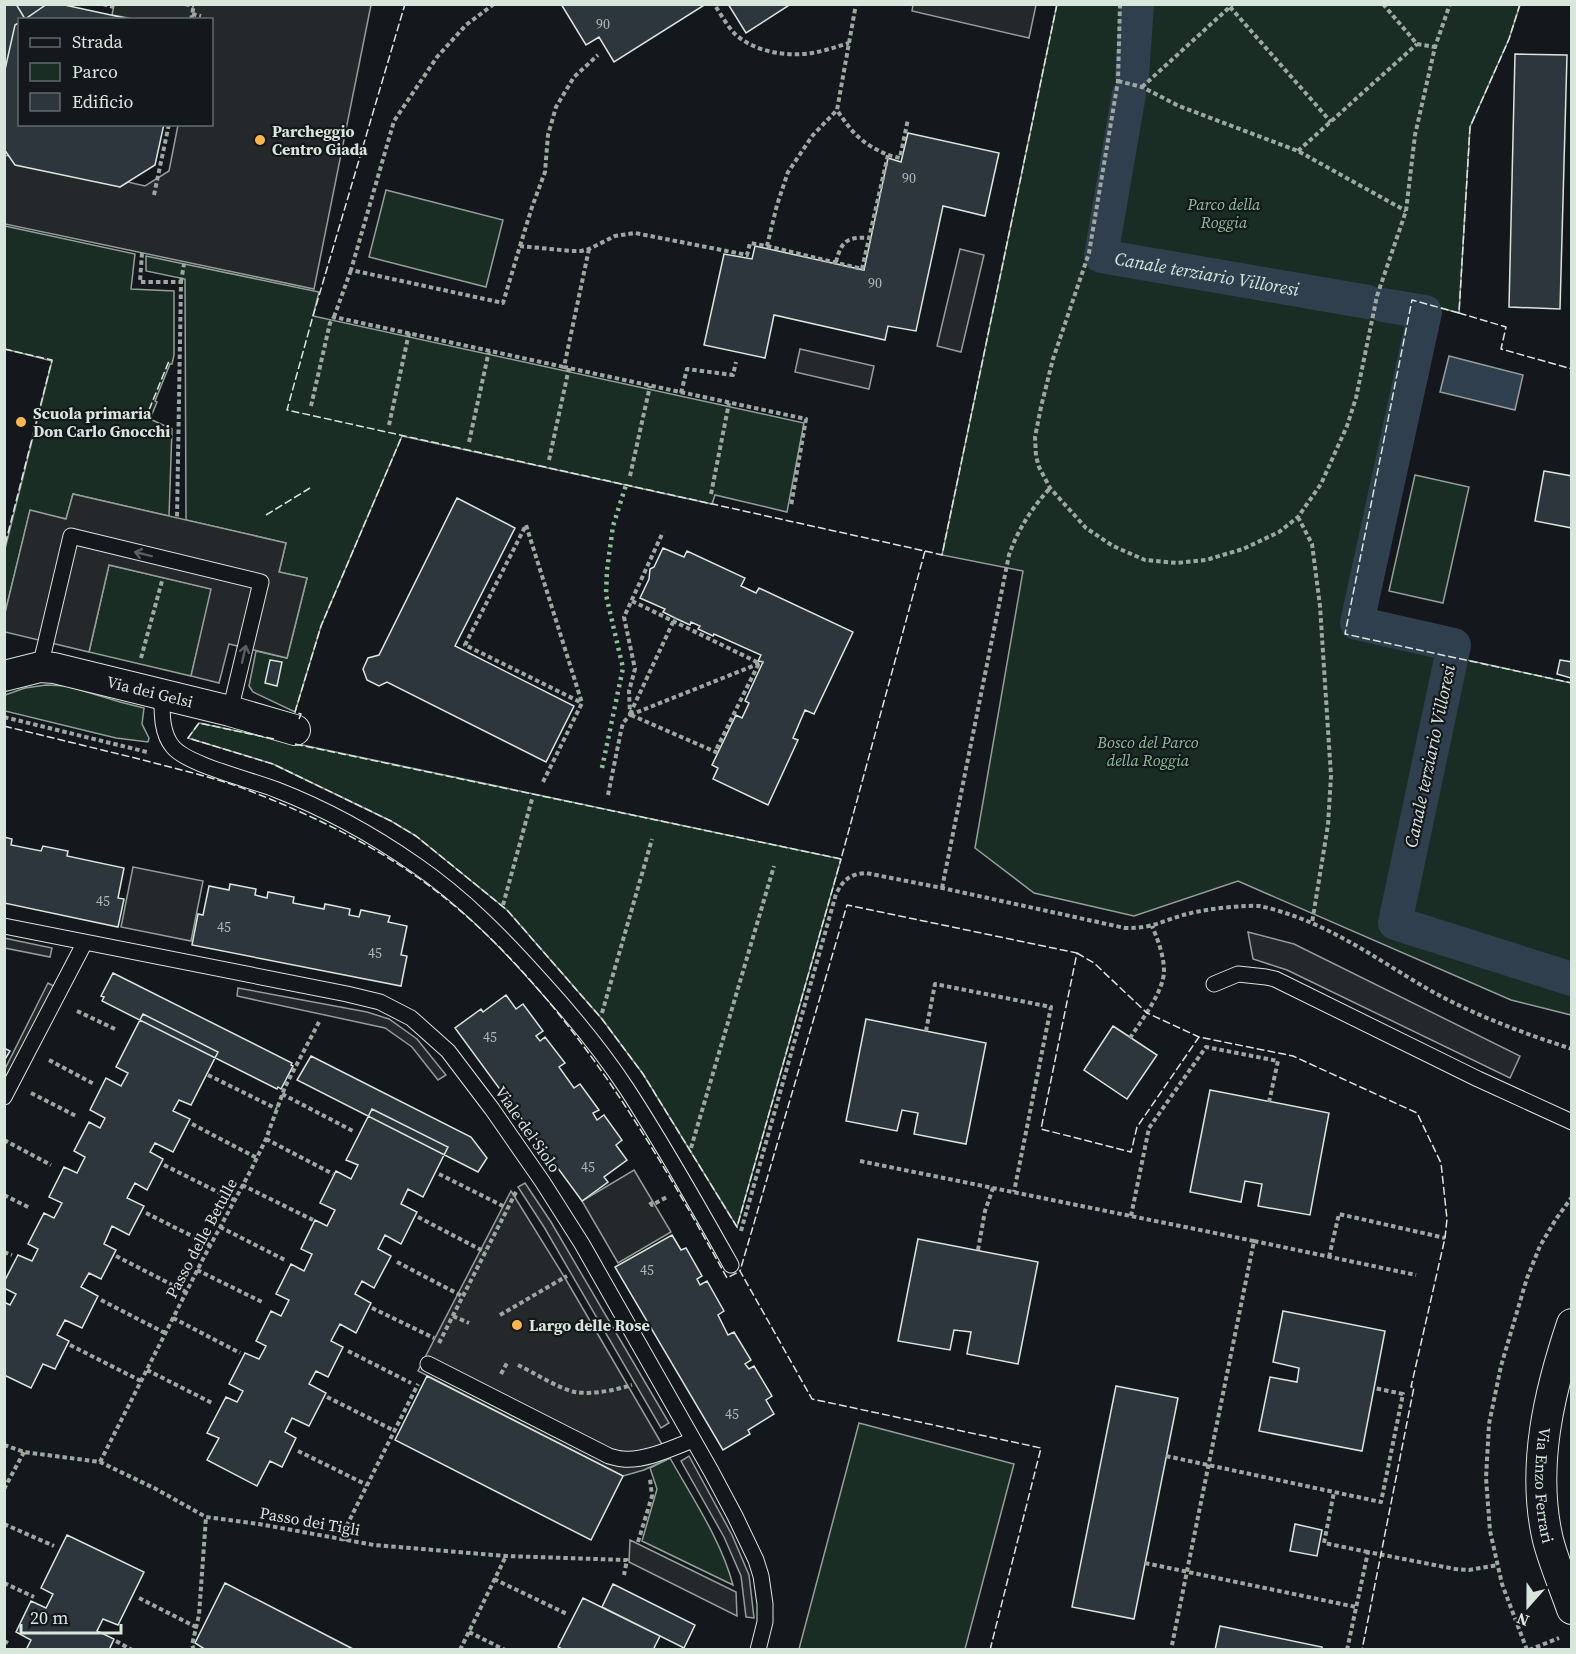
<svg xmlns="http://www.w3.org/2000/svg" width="1576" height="1654" font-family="'Source Serif 4',serif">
<rect width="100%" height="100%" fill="#14181c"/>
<path fill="#1a2d24" stroke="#939e99" stroke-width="1.5" d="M 1057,4 L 1520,5 L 1509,39 L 1470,127 L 1459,313 L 1412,300 L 1345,633 L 1571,683 L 1571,1015 L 1511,1000 L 1238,881 L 1134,916 L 1034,893 L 975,848 L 1023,571 L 942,555 Z
M 386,190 L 503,220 L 486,287 L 369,257 Z
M 5,226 L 135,254 L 131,289 L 174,291 L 174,355 L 172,364 L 170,364 L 155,401 L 157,402 L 150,419 L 172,429 L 169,516 L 73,494 L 66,519 L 30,511 L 5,613 L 5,549 L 52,361 L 5,349 Z
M 146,256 L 319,292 L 313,316 L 804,423 L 787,512 L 715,495 L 712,504 L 402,436 L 321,626 L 295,712 L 253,692 L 249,686 L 256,651 L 287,658 L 307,578 L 279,572 L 286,543 L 186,520 L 185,279 L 146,271 Z
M 1415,475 L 1469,487 L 1443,603 L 1389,591 Z
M 109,565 L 212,589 L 191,676 L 89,652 Z
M 46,685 L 67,686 L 120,702 L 144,708 L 142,724 L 149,738 L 148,742 L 116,738 L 5,711 L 5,695 L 25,688 Z
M 199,723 L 841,859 L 737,1227 L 643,1074 L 602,1019 L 507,910 L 416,836 L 391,821 L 273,764 L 188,738 Z
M 859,1423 L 1014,1464 L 965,1649 L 799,1649 Z
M 670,1458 C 693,1499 721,1540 733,1585 L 642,1541 L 657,1489 L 650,1468 Z"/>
<path fill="#24282b" stroke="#939e99" stroke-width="1.5" d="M 114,5 L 371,5 L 314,289 L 5,224 L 5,155 L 120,187 L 128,182 L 145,186 L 169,171 L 178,125 L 212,124 L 212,20 L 134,19 L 112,15 Z
M 913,5 L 913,4 L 1036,5 L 1029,38 L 912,11 Z
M 960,249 L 984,255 L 961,352 L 937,346 Z
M 800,349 L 874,366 L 869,389 L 795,372 Z
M 73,494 L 286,543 L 279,572 L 307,578 L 287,658 L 229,644 L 219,683 L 191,676 L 211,589 L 109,565 L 89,652 L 5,632 L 5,613 L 30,510 L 66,519 Z
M 133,867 L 203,881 L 191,941 L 121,927 Z
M 1248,932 L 1294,944 L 1520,1056 L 1510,1078 L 1287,970 L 1253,959 Z
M 4,938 L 52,948 L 50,957 L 5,948 Z
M 48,983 L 57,988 L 5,1090 L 5,1069 Z
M 238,988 L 367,1012 L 389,1019 L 417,1039 L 446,1075 L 438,1080 L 412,1047 L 385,1028 L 237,996 Z
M 634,1170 L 671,1232 L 618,1263 L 582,1201 Z
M 525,1183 L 551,1222 L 669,1423 L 661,1428 L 544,1227 L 518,1187 Z
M 511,1191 L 565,1278 L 670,1458 L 644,1470 L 623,1476 L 418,1371 Z
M 689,1456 L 732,1535 L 749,1575 L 754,1618 L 746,1617 L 741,1576 L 724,1537 L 681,1461 Z
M 630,1540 L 736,1592 L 737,1616 L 629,1562 Z"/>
<path fill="#2f3f4d" stroke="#939e99" stroke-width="1.5" d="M 1449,356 L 1523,375 L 1515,410 L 1440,392 Z"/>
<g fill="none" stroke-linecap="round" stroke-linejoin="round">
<g stroke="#2f3f4d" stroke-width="34">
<path d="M 1132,76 L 1137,4"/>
<path id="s1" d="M 1129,94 L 1101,256 L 1368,302"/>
<path d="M 1383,305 L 1425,312 L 1357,623 L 1454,645 L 1395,923 L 1572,979"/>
</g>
</g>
<path fill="#2c363c" stroke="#d8e6dc" stroke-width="1.5" d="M 4,4 L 16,4 L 25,19 L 20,20 L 20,22 L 15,25 L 4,74 Z
M 16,4 L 47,4 L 25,19 Z
M 47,4 L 60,4 L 134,20 L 24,20 Z
M 561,4 L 706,4 L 614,62 L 599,37 L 586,45 Z
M 728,4 L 791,4 L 746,33 Z
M 20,22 L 20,124 L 164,124 L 155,165 L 120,187 L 15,165 L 4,149 L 4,74 L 15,25 Z
M 1515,54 L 1567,55 L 1560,309 L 1509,307 Z
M 908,133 L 999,153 L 985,216 L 943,206 L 916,331 L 888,326 L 885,340 L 774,315 L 765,358 L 704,345 L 724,254 L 752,259 L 755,246 L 864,270 L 888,158 L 901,162 Z
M 1544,471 L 1572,476 L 1572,528 L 1535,521 Z
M 457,498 L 515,528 L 455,646 L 574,706 L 546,762 L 387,682 L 379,686 L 367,680 L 363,669 L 368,658 L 379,655 Z
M 663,548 L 684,557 L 687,551 L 745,578 L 741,586 L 756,593 L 759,588 L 853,632 L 814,714 L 805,710 L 793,738 L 798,740 L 768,805 L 713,779 L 718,768 L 712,765 L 736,715 L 742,718 L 749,703 L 745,701 L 763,662 L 758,661 L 761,655 L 714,634 L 713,636 L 698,629 L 700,626 L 691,622 L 690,625 L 675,618 L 663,612 L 665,609 L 640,598 L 649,579 L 650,569 L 654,567 Z
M 270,660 L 282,662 L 277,686 L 265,683 Z
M 1560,660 L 1572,662 L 1571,678 L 1557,674 Z
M 4,837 L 12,839 L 11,845 L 41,851 L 43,846 L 68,851 L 67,856 L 124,868 L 118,898 L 124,899 L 118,927 L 4,903 Z
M 230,884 L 256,889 L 255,895 L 267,898 L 268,892 L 294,897 L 293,903 L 324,909 L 325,904 L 350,909 L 349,915 L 359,917 L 361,910 L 390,916 L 388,922 L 407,926 L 401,955 L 407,956 L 401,986 L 192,945 L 198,914 L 203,915 L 209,886 L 229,890 Z
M 113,973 L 292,1063 L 291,1065 L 293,1066 L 281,1089 L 278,1087 L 277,1089 L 102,1001 L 104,997 L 101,996 Z
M 506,995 L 516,1009 L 523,1004 L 543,1031 L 536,1036 L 540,1041 L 545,1037 L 565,1063 L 559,1067 L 574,1088 L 580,1084 L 599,1110 L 593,1113 L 597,1120 L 604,1115 L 622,1140 L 616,1145 L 627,1160 L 604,1177 L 608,1182 L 582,1201 L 455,1028 L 481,1009 L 483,1012 Z
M 143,1014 L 218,1052 L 191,1105 L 179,1100 L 173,1111 L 190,1119 L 173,1152 L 155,1143 L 150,1152 L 163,1159 L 147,1190 L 135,1183 L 127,1198 L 144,1206 L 129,1235 L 112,1226 L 104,1244 L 116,1250 L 101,1279 L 89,1273 L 81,1287 L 98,1296 L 82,1328 L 65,1320 L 57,1335 L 69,1341 L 55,1369 L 43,1364 L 31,1388 L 4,1375 L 4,1302 L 10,1305 L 16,1294 L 4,1288 L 4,1282 L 18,1255 L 32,1261 L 38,1249 L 28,1244 L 44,1213 L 54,1218 L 62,1203 L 49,1197 L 64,1167 L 77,1173 L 85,1157 L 74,1151 L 89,1122 L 100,1128 L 105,1118 L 90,1110 L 106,1078 L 121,1086 L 128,1073 L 116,1067 Z
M 866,1019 L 986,1043 L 966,1144 L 914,1134 L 918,1113 L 902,1110 L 897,1131 L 846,1121 Z
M 1113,1026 L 1157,1055 L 1127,1099 L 1084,1070 Z
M 4,1048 L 10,1051 L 4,1061 Z
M 311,1056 L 471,1137 L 487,1158 L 478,1172 L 297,1080 Z
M 1210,1090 L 1329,1113 L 1310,1215 L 1258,1206 L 1262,1184 L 1245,1181 L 1241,1202 L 1190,1192 Z
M 372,1109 L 448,1147 L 423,1197 L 408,1189 L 401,1204 L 417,1212 L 401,1244 L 385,1235 L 378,1249 L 391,1256 L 374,1288 L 362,1281 L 355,1294 L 371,1303 L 356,1333 L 340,1324 L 331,1341 L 343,1347 L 328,1377 L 316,1371 L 309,1384 L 326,1393 L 309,1426 L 292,1418 L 285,1432 L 296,1438 L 282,1467 L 270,1461 L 257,1486 L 207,1460 L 219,1438 L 207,1433 L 226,1397 L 237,1402 L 243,1391 L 229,1384 L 245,1353 L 259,1359 L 266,1346 L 256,1341 L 271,1311 L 281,1316 L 289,1300 L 276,1294 L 291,1264 L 304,1271 L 312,1254 L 301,1249 L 315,1220 L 327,1226 L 335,1210 L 320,1203 L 336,1171 L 351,1179 L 358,1165 L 346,1160 Z
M 672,1235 L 681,1250 L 686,1248 L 702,1276 L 697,1279 L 700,1285 L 707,1281 L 724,1311 L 718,1315 L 728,1335 L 734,1332 L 751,1360 L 745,1364 L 749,1369 L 754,1366 L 772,1396 L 766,1400 L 774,1414 L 748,1430 L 750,1434 L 723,1450 L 615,1267 Z
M 918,1239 L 1038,1262 L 1018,1364 L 967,1354 L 971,1332 L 954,1330 L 950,1350 L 898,1341 Z
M 1283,1311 L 1385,1331 L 1362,1451 L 1259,1431 L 1270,1377 L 1297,1382 L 1299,1368 L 1273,1362 Z
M 427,1376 L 623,1476 L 591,1540 L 395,1440 Z
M 1116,1386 L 1178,1398 L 1134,1619 L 1072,1607 Z
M 1295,1524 L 1322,1530 L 1317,1556 L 1290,1551 Z
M 67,1535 L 144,1572 L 118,1625 L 103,1619 L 97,1631 L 114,1639 L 109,1650 L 26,1650 L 31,1640 L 16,1632 L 31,1601 L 46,1608 L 53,1594 L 41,1588 Z
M 225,1583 L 355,1650 L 206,1650 L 195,1643 Z
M 613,1584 L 695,1625 L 684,1648 L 602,1607 Z
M 583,1598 L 660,1636 L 653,1650 L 564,1650 L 558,1647 Z
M 1220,1626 L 1322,1647 L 1322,1650 L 1215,1650 Z"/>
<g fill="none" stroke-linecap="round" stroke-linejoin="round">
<defs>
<path id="lane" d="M 40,667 L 71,536 L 261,582 L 230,711
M 162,695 C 162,712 161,733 173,747 C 188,765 252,780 277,790 C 326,809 373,835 416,865 C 464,898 504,939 543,983 C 573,1016 602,1051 627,1089 C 664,1146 698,1206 731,1265
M 4,926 L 347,994 L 380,1002 L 411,1018 L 448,1051 L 492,1109 L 542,1181 L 582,1244 L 711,1471 L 735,1516 L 756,1560 L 761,1576 L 765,1604 L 765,1622 L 758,1650
M 1214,984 L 1238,974 L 1266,977 L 1275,979 L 1478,1079 L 1572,1122
M 4,1097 L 85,942
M 428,1364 L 609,1456 C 613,1457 618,1459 623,1459 C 646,1461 672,1448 693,1440"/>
<g id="street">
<path id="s2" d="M 4,676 L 40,667 L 54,668 L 230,711 L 295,730"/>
<path id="s3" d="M 1572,1324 C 1549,1392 1531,1468 1548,1540 C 1554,1563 1564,1586 1572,1609"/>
</g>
</defs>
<use href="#lane" stroke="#d8e6dc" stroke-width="17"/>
<use href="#street" stroke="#d8e6dc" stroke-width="32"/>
<path stroke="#9da8a2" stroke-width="4" stroke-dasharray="4.5 3" stroke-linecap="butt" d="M 103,4 L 114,7
M 185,4 L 194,6
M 494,4 L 466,25 L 437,57 L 394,121 L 351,270 L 503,303 L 520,246 L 571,251 L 581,251 L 589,249 L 615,236 L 635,233 L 747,255 L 750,243 L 767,246 L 777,205 L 788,172 L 813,135 L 837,110 L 856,4
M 1120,4 L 1118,81 L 1089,253 L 1053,359 L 1041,407 L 1035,437 L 1036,456 L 1039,467 L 1050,488 L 1086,528 L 1113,546 L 1145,560 L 1177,563 L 1206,560 L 1243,549 L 1279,532 L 1298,517 L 1321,484 L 1347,426 L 1356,398 L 1377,296 L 1406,211 L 1415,135 L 1435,47 L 1450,4
M 1383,4 L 1417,44 L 1435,47
M 716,7 C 722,16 728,27 735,34 C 755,52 786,57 812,53 C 824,51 836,47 849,43
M 1230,7 L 1331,122
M 192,14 L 201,16
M 191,20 L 194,4
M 1118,81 L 1142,87 L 1179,106 L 1298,151 L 1406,211
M 1142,87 L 1233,4
M 1298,151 L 1417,44
M 888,155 L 900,158 L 908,119
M 154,195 L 169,124
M 520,246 L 532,207 L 545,172 L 548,135 L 556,107 L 574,77 L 598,55
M 767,246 L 862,269 L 888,155 C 861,143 853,134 837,110
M 589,249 L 564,367 L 806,419 L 791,506
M 142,253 L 140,282 L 181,282 L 177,518
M 836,262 C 841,242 847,236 869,238
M 181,282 L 184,264
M 334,317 L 351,270
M 681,393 L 687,369 L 733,375 L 736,362
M 311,406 L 330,323 L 334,317 L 564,367
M 389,425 L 409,333
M 469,442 L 489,351
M 549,460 L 569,368
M 630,476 L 650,386
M 711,494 L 729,403
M 1298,517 L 1312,544 L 1320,606 L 1331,776 L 1328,825 L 1312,923
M 632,601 L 759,663 L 715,752
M 141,658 L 162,581
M 630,714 L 675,618
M 630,715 L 763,662
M 631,715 L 718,753
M 4,717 L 147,752
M 543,782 L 582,703 L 526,525 L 465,645 L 582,703
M 608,795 L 621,731 L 623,723 L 630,715 L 629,691 L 635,669 L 624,617 L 663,532
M 942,888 L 1009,555 C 1018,529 1032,508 1050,488
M 503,905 L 532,799
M 77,1011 L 117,1030
M 602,1013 L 652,839
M 926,1031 L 935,984 L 1051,1007 L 1014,1192
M 1130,1038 C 1141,1021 1164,991 1164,971 C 1164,956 1158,940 1152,926
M 49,1060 L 94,1084
M 208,1075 L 277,1109
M 31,1093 L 76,1116
M 282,1094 L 353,1131
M 192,1124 L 257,1158
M 266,1139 L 333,1174
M 4,1140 L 51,1165
M 691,1148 L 774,866
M 860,1161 L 1254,1241 L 1171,1650
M 164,1165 L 234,1200
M 439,1174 L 507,1208
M 242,1185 L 313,1220
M 4,1195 L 30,1208
M 650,1202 L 652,1205 L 667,1197
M 146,1213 L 210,1245
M 1131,1216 L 1149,1128 L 1206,1047 L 1278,1061 L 1269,1102
M 418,1217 L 485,1252
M 220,1227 L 285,1260
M 741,1231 L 836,894 C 843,880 850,874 866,873 L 942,888 L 1125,928 C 1154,929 1165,919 1191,913 C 1206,909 1244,905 1259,906 C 1270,908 1283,912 1294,916 C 1341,933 1379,960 1421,985 C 1468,1013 1520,1032 1572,1049
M 1254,1241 L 1416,1275
M 978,1250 L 985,1211 L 993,1188
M 4,1252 L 12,1255
M 116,1256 L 186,1292
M 1329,1257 L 1339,1214 L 1445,1238
M 397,1262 L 462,1296
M 197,1270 L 262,1302
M 101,1300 L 165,1333
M 372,1308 L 434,1338
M 500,1315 L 567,1276
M 453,1316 L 469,1323
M 173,1318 L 240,1353
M 439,1343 L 516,1192
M 70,1345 L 141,1381
M 348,1351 L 411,1383
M 518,1365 C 535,1373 557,1388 575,1392 C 593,1395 615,1390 632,1385
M 147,1370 L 212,1403
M 501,1374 L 507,1363
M 327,1397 L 395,1431
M 4,1445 L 24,1452 L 100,1462 L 156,1489 L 206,1517 L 259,1524 L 374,1545 L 506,1556 L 627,1560 L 624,1575
M 298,1451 L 367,1485
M 1166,1456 L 1334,1492
M 100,1462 L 204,1257 L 251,1170 L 266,1139 L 285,1087 L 319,1022
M 4,1489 L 24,1452
M 4,1524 L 54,1546
M 345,1541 L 347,1525 L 418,1384
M 638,1542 L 652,1496 L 650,1479
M 1368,1552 L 1324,1543 L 1334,1492 L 1381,1502 L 1403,1394 L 1374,1388
M 1145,1563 L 1356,1607
M 494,1579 L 567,1614
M 4,1583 L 34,1597
M 139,1598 L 196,1627
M 469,1632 L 505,1650
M 4,1641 L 10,1644
M 116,1641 L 132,1650
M 194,1650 L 192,1645 L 199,1615 L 206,1517
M 460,1650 L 506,1556
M 1347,1650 L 1368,1552 L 1455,1569 L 1469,1570 L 1498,1565
M 1527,1650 L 1502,1584 L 1490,1531 L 1486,1478 L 1489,1424 L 1501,1366 L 1527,1278 L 1540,1246 L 1556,1219 L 1572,1197
M 1529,1650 L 1559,1638"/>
<use href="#lane" stroke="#14181c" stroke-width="15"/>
<use href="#street" stroke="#14181c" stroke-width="30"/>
<path stroke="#8ac095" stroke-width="4.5" stroke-dasharray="3 4.5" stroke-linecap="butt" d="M 602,768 L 623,668 L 606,595 L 607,570 L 613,526 L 626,485"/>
<path stroke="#d8e6dc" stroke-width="1.5" stroke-dasharray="8 3" stroke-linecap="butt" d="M 1520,4 L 1509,39 L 1470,127 L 1459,313 L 1506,327 L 1501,349 L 1572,369
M 1459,313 L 1412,300 L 1345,634 L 1572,683
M 4,349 L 52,360 L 4,549
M 149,410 L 169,361
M 266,515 L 310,488
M 925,551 L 942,555 L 1057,4
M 299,719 L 301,714 L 295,712 L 321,626 L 402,436
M 4,726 C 49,737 94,748 139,759 C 176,769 214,777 250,791 C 309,814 368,842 420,879 C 555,976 648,1135 727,1278 L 740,1271
M 274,739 L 199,723 L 188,738 L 273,764 L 391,821 L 416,836 L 507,910 L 602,1019 L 643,1074 L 737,1227 L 841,859
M 295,744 L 841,859 L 925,551 L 287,410 L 313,316 L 405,4
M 1077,953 L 1094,963 L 1147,1013 L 1199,1037
M 990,1650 L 1041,1448 L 812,1399 L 740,1271 L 847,905 L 1077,953 L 1041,1129 L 1131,1152 L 1137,1127 L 1199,1037 L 1293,1056 L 1417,1113 L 1441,1163 L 1447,1219 L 1445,1238 L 1411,1387 L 1414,1387 L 1362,1650"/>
</g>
<defs><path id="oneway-shaft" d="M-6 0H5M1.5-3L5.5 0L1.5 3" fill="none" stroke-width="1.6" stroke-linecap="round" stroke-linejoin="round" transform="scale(1.5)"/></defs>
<g stroke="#59605f">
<use href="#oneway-shaft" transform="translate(143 554) rotate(-166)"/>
<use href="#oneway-shaft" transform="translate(244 654) rotate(-77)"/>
</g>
<g fill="#ffb74d" stroke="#14181c" stroke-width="2">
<circle cx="260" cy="140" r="6"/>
<circle cx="21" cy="422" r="6"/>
<circle cx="517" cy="1325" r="6"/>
</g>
<g text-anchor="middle" stroke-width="4.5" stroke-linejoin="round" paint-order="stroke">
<g font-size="14" fill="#adbab4">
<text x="603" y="29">90</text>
<text x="909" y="183">90</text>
<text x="875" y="288">90</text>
<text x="103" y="906">45</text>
<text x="224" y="932">45</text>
<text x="375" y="958">45</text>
<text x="490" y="1042">45</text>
<text x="588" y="1172">45</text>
<text x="647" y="1275">45</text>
<text x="732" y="1419">45</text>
</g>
<g font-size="16" font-weight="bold" fill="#d8e6dc" stroke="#14181c" text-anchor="start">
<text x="272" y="137">Parcheggio<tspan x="272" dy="18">Centro Giada</tspan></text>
<text x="33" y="419">Scuola primaria<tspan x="33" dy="18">Don Carlo Gnocchi</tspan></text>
<text x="529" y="1331">Largo delle Rose</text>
</g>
<g font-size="16" font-style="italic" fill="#8ac095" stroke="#14181c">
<text x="1224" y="210">Parco della<tspan x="1224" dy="18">Roggia</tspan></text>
<text x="1148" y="748">Bosco del Parco<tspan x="1148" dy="18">della Roggia</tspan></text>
</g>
<g font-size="16" fill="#d8e6dc" stroke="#14181c">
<text dy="6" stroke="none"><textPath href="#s2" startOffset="150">Via dei Gelsi</textPath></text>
<text transform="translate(528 1129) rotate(55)" y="6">Viale del Siolo</text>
<text transform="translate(201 1238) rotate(-62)" y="6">Passo delle Betulle</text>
<text dy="6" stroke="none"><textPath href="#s3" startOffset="165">Via Enzo Ferrari</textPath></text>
<text transform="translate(310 1521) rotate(10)" y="6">Passo dei Tigli</text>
</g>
<g font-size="18" font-style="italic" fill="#d8e6dc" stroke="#14181c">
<text dy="6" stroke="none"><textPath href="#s1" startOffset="272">Canale terziario Villoresi</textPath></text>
<text transform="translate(1430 756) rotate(-78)" y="6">Canale terziario Villoresi</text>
</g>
</g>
<rect width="1576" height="1654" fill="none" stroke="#d8e6dc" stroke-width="12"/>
<rect x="18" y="18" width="195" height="108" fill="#14181c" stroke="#626a69" stroke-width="1.5"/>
<rect x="30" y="38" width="30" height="9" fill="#14181c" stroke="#626a69" stroke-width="1.5"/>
<text x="72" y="48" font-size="18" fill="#d8e6dc">Strada</text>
<rect x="30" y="63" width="30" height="18" fill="#1a2d24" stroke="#626a69" stroke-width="1.5"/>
<text x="72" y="78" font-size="18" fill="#d8e6dc">Parco</text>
<rect x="30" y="93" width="30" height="18" fill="#2c363c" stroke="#626a69" stroke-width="1.5"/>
<text x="72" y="108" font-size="18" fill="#d8e6dc">Edificio</text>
<g transform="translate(1528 1606) rotate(201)" stroke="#14181c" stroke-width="4.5" paint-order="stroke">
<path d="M0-4.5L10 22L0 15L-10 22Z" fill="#d8e6dc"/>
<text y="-9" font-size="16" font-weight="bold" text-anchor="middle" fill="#d8e6dc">N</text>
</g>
<path d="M21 1624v9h100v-9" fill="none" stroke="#d8e6dc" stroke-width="3"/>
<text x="30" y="1624" font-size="18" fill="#d8e6dc" stroke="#14181c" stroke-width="4.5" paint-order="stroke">20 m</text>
</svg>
